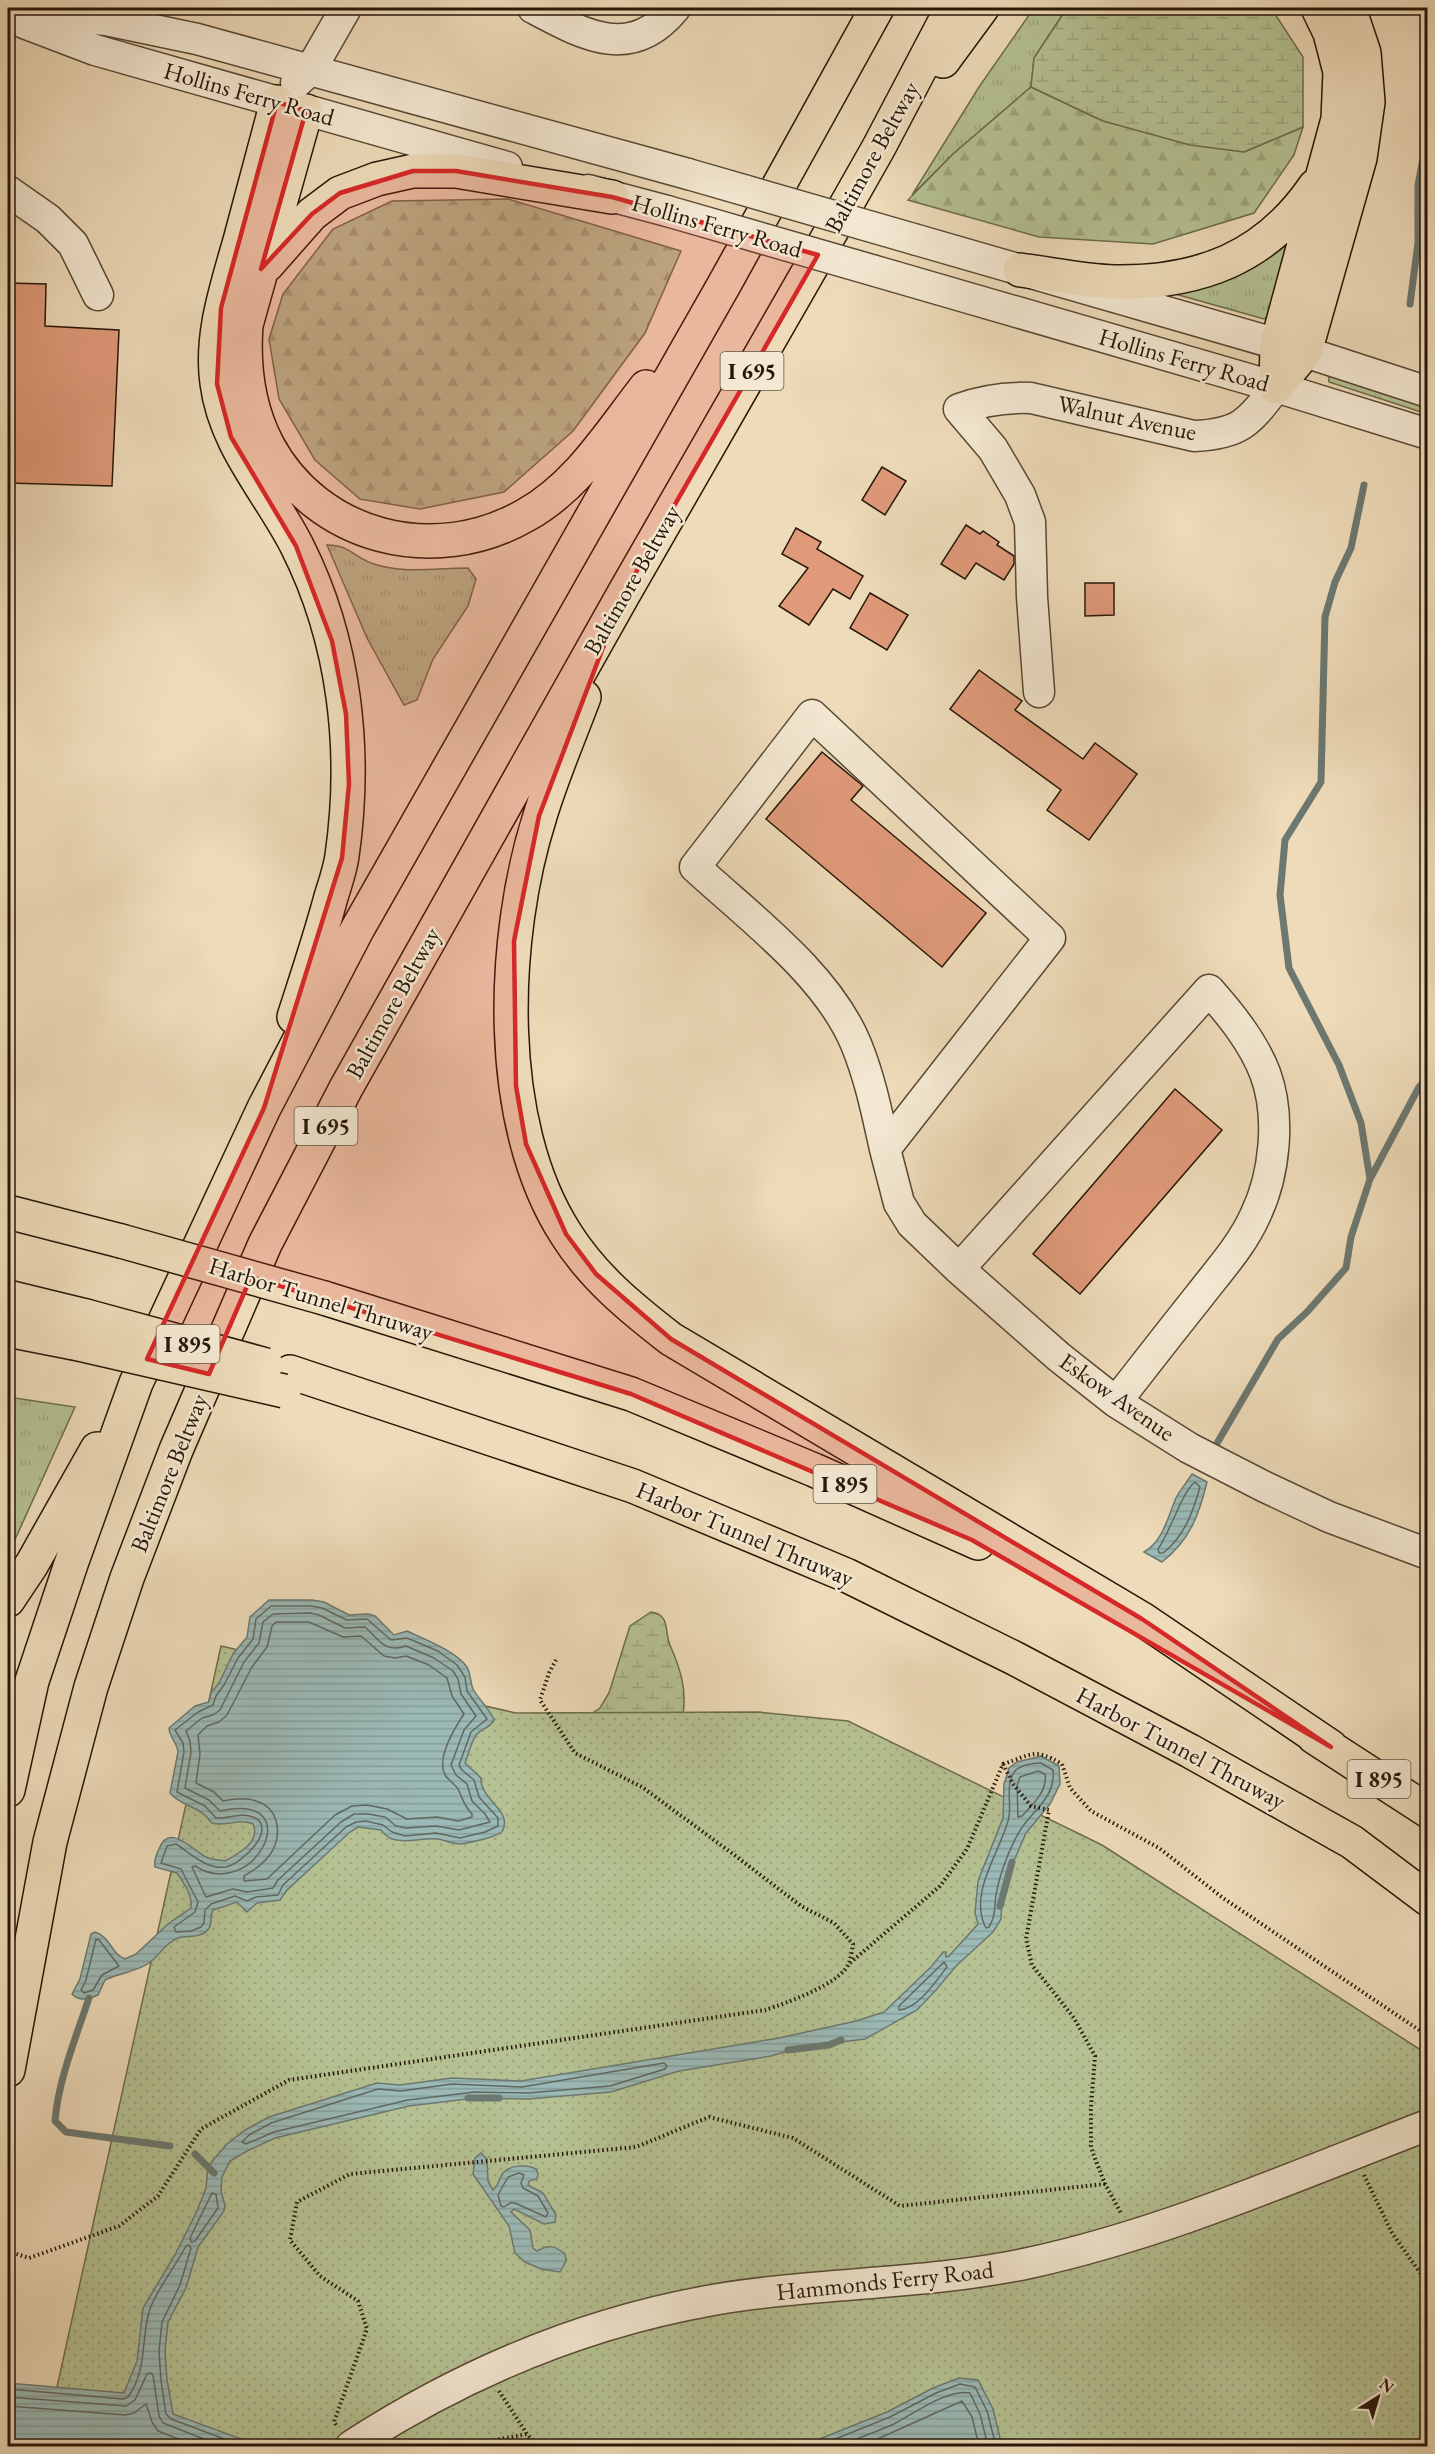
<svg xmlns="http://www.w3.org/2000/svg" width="1435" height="2454" font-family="'EB Garamond',serif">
<defs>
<pattern id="grass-tufts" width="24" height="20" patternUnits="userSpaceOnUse" patternTransform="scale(1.5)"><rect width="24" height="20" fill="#b5c192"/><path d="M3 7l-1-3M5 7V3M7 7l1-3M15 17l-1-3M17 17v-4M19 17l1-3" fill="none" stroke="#9ca57c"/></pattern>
<pattern id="forest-firs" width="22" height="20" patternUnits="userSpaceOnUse" patternTransform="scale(1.5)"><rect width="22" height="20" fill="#b5c192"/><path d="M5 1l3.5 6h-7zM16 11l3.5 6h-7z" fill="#9ca57c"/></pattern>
<pattern id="wetland-marsh" width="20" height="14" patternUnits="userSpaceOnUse" patternTransform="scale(1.5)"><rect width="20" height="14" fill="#b5c192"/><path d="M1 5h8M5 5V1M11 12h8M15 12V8" fill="none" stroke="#9ca57c"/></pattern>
<pattern id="park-dots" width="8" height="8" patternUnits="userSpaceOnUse" patternTransform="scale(1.5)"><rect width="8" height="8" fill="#b5c192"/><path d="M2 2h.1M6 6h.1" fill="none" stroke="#9ca57c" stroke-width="1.8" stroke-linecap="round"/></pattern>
<pattern id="water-rules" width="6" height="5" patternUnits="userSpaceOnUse" patternTransform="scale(1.5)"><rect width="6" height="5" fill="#9bb9b6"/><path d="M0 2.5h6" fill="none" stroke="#859e9b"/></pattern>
</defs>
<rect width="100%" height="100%" fill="#eedbb9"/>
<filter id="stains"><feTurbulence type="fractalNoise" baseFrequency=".00333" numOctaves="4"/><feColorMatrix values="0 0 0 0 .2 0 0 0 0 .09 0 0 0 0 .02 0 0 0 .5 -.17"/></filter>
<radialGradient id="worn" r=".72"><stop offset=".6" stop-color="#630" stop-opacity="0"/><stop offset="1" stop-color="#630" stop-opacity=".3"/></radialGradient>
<path fill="url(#grass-tufts)" stroke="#6d6c4d" stroke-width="1.5" d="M 1034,8 L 1067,8 L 1034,58 L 1031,87 L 953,154 L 912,195 L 979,87 Z
M 1290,234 L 1269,316 L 1264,319 L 1161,290 Z
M 1328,371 L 1427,398 L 1427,414 L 1329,382 Z
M 327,545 C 348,544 355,558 374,564 C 403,574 438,568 468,568 L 476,579 L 468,606 L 433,659 L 417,700 L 404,705 L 367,638 Z
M 8,1397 L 75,1407 L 8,1555 Z"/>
<path fill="url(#forest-firs)" stroke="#6d6c4d" stroke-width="1.5" d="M 1031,87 L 1103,121 L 1244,152 L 1303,127 L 1294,155 L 1254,213 L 1153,244 L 1039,237 L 908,200 L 953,154 Z
M 508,199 L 681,251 L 645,333 L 573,431 L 504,492 L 420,509 L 360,499 L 315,460 L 279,399 L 269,339 L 283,294 L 333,229 L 392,201 Z"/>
<path fill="url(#wetland-marsh)" stroke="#6d6c4d" stroke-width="1.5" d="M 1067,8 L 1271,8 L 1303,57 L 1303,127 L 1244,152 L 1190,145 L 1103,121 L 1031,87 L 1034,58 Z
M 651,1612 C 671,1615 664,1632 670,1645 C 680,1668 687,1689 683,1714 L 587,1717 L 600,1708 L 609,1693 L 630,1626 Z"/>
<path fill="url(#park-dots)" stroke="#6d6c4d" stroke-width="1.5" d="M 221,1646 L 516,1713 L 758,1712 L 848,1721 L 1102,1845 L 1427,2054 L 1427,2446 L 54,2446 L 57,2387 Z"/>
<path fill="url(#water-rules)" stroke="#6c7870" stroke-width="1.5" d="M 1192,1474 L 1207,1482 C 1199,1515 1190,1540 1162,1562 L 1144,1552 C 1163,1542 1168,1516 1176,1498 C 1180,1490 1187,1482 1192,1474 Z
M 269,1600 L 312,1600 L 324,1602 L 349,1615 L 368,1614 L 375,1616 L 394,1635 L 407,1631 C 424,1639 456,1651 467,1667 C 471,1674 470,1682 473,1689 C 479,1700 489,1708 494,1720 C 488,1730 481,1728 476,1735 C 470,1744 469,1754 465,1763 L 481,1778 C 480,1800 512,1810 503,1830 C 500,1837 468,1843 460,1844 C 452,1844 445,1840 438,1839 C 422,1837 408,1844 392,1839 C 387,1837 385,1834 381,1830 L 358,1827 L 350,1832 L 287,1890 L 280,1900 L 257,1903 L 247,1912 L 237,1902 L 213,1910 C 209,1916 213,1923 209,1928 C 202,1939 188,1935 178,1938 C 165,1943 160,1955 149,1963 C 136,1972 119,1973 105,1980 L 98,1995 C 88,1999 80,2002 72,1994 L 80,1979 L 91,1934 L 95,1932 C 110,1936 111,1954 125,1959 L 136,1954 L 168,1924 L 191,1908 C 193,1896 184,1883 177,1873 L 155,1867 C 154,1861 156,1855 159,1849 C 169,1822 192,1850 206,1857 C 212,1860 219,1860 225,1861 C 239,1853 261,1842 253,1824 C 239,1818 225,1827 212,1823 C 198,1804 183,1808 170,1793 L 178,1752 C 177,1742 169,1737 169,1728 L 195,1706 L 209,1702 L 211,1693 L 219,1683 L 233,1654 L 247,1637 L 250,1617 Z
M 1041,1756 L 1059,1766 L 1060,1784 L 1050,1804 L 1026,1833 L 1006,1879 L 1002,1896 L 1001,1919 L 993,1932 L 956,1966 L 936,1990 L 917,2010 L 865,2039 L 802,2047 L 771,2056 L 679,2071 L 611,2092 L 528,2099 L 475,2098 L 409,2106 L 275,2138 L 247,2151 L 230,2161 L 222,2177 L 221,2191 L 225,2206 L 224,2211 L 198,2247 L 186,2288 L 168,2322 L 165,2351 L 167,2380 L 173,2414 L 260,2446 L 8,2446 L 8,2383 L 124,2393 L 137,2361 L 143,2308 L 176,2253 L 197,2211 L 206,2188 L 208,2166 L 227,2144 L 245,2130 L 269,2117 L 377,2083 L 400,2085 L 452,2078 L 521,2081 L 779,2038 L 856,2021 L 884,2012 L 931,1967 L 943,1952 L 946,1952 L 946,1957 L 949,1956 L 978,1924 L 975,1913 L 978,1881 L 1003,1818 L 1004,1784 L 1009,1768 L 1017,1762 Z
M 481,2153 L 487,2159 L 488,2181 L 493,2190 C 499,2185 499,2178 503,2173 C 510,2165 527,2164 536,2169 L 538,2174 L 537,2179 L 529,2181 L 528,2185 L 543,2193 L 556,2215 L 555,2222 L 544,2224 L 514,2209 L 511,2212 L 530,2230 L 533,2248 L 537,2251 C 548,2245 554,2245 565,2254 L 566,2261 L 560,2272 L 541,2269 L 525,2262 L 515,2253 L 509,2226 L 473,2174 L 475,2158 Z
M 959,2378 L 978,2380 L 993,2409 L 1002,2446 L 802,2446 L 887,2412 L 933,2388 Z"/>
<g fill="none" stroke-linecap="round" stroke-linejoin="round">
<path stroke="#60685f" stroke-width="1.5" d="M 1195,1482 L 1200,1487 C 1193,1512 1184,1537 1163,1553 L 1159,1553 L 1158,1549 C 1171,1531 1181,1493 1195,1482 Z
M 271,1606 L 311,1606 L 322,1608 L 347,1620 L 367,1619 L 391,1640 L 407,1638 L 438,1651 L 457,1665 L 465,1677 L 467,1691 L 487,1719 L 471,1732 L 459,1765 L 462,1770 L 474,1780 L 479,1797 L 498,1818 L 498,1826 L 485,1832 L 460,1838 L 436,1833 L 405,1836 L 392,1832 L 383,1825 L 366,1821 L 356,1822 L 346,1827 L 283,1885 L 278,1895 L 256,1897 L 247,1901 L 235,1896 L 211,1904 L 205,1910 L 204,1923 L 201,1927 L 191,1931 L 176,1932 L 174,1927 L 195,1912 L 198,1902 L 181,1869 L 161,1863 L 167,1846 L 176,1844 C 190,1853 207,1870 226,1867 C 242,1864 279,1828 253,1817 C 241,1812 228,1819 216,1818 L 205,1806 L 177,1792 L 184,1752 L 183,1743 L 175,1730 L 198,1712 L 213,1705 L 216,1696 L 224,1685 L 238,1658 L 253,1639 L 256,1619 Z
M 310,1613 L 319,1615 L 345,1628 L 365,1627 C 380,1640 384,1653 406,1646 L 434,1658 L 453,1671 L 458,1679 L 461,1694 L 476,1716 L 464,1730 L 451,1765 L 456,1775 L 467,1784 L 472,1801 L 485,1814 L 490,1822 L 459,1830 L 436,1826 L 406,1828 L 396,1826 L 385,1817 L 368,1814 L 354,1814 L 341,1822 L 278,1880 L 273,1888 L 247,1892 L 233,1889 L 206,1897 L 192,1867 L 195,1866 C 254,1904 311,1791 220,1811 L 209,1800 L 185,1788 L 191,1752 L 190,1741 L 186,1731 L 202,1718 L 213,1715 L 220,1710 L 244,1662 L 259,1643 L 263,1622 L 273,1614 Z
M 276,1622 L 309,1622 L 343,1637 L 361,1636 L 384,1656 L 395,1658 L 406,1656 L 429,1665 L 447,1678 L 452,1696 L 464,1714 C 454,1729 436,1758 445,1775 C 449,1781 455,1784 458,1789 C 463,1799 464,1806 472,1814 L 472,1817 L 458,1821 L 437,1817 L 407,1819 L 387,1809 L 367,1805 L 352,1806 L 335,1815 L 267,1879 L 244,1881 L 244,1876 C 254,1870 262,1865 269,1856 C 283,1837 280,1808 256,1801 C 246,1797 233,1799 223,1801 L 214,1792 L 196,1783 L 200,1754 L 198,1735 L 207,1726 L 219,1722 L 227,1715 L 252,1667 L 267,1647 L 272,1626 Z
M 1041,1763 L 1053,1770 C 1056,1797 1034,1809 1021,1829 C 1010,1846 999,1876 996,1895 C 994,1907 996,1916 989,1927 L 986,1928 C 968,1894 999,1854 1008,1821 C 1013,1807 1004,1784 1015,1771 C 1020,1765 1034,1763 1041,1763 Z
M 1038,1771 L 1045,1774 C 1048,1791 1032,1805 1022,1816 L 1018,1817 L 1017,1786 L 1020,1777 Z
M 96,1939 L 99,1940 L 119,1966 L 102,1975 L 93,1990 L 84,1993 L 81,1990 L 86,1980 Z
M 944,1962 L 947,1967 C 936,1981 918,2009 899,2010 L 899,2006 Z
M 664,2063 L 667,2066 L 665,2069 L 610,2086 L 528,2093 L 475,2092 L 408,2100 L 274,2132 L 246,2144 L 242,2142 L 249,2135 L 271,2123 L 378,2089 L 401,2091 L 452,2084 L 522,2087 Z
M 519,2173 L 524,2175 L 521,2183 L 523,2188 L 538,2196 L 548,2213 L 546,2217 L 515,2203 L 510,2203 L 504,2207 L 501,2206 L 498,2195 L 508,2177 Z
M 212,2193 L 216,2194 L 218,2208 L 195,2241 L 191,2242 L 190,2238 Z
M 8,2389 L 123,2399 L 128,2397 C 147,2371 141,2341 149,2312 C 153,2295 177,2264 186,2246 L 189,2245 L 191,2248 L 180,2285 L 162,2322 L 159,2351 L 161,2381 L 166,2414 L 171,2419 L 243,2446
M 8,2397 L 126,2406 L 135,2400 L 147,2374 L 151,2373 L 153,2375 L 159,2416 L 163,2423 L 222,2446
M 8,2406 L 125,2415 L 134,2413 L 146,2404 L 152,2422 L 158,2431 L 196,2446
M 818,2446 L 890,2417 L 936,2393 L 960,2384 L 975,2387 L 987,2411 L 996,2446
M 838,2446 C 856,2439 876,2432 894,2424 C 913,2414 949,2388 970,2393 L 980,2414 L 988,2446
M 862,2446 L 962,2401 L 972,2417 L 979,2446"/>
<path stroke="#6c7870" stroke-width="7" d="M 1410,304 L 1418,243 L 1418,185 L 1428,133
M 1364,485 L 1351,548 L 1335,582 L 1325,617 L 1321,782 L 1285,840 L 1280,895 L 1289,968 L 1339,1065 L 1361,1123 L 1370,1179
M 1216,1445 L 1278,1339 L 1307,1312 L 1346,1268 L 1351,1237 L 1370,1179 L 1419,1087 L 1428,1077
M 1000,1906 L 1012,1862
M 89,1998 C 76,2037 58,2081 55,2121 L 66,2132 L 170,2146
M 788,2050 L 829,2045 L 841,2040
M 468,2098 L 499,2098
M 195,2154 L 214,2173"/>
</g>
<path fill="#e09a7a" stroke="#251708" stroke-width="1.5" d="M 8,283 L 46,284 L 45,326 L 119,330 L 112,486 L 8,483 Z
M 882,467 L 906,481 L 885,515 L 862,500 Z
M 966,525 L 980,534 L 983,531 L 999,542 L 997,545 L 1014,556 L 1014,564 L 1004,580 L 976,563 L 965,579 L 941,564 Z
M 796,528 L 821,542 L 817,549 L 863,576 L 850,599 L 833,589 L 809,625 L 779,606 L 808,568 L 782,554 Z
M 1085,583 L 1114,583 L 1114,615 L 1085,616 Z
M 870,593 L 908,615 L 887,650 L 850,628 Z
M 979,670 L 1022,701 L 1015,710 L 1083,759 L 1095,743 L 1137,774 L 1089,840 L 1047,810 L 1061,790 L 950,709 Z
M 822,752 L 863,786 L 851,800 L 986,913 L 942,967 L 766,819 Z
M 1175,1089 L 1222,1130 L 1080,1294 L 1033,1254 Z"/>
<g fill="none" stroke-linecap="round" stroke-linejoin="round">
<defs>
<path id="minor" d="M 533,8 C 584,35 631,62 675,8
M 8,11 L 106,20 L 197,39 L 688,174
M 24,23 L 95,50 L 507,167
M 296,83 L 311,69 L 346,8
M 588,190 L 667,211
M 8,191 L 48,219 L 73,244 L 98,295
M 917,240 L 1305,352 L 1428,392
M 896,277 L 1276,387 L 1428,434
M 1039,692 L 1032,597 L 1030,522 L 1020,495 L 993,449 L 959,409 C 984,400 1005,397 1031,398 L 1194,436 C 1241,434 1249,422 1276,387
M 812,715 L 1050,938 L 885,1149 C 877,1113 870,1078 856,1044 C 827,974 749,917 695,867 Z
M 885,1149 L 899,1203 L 912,1224 L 959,1269 L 1059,1357 L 1116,1402 L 1189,1448 L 1265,1487 L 1329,1517 L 1428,1554
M 959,1269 L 1209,990 C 1231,1015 1253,1042 1265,1073 C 1281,1116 1275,1175 1255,1216 C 1242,1245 1220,1269 1200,1295 C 1172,1330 1144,1366 1116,1402
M 351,2446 C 462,2374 582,2323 713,2300 C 818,2282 925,2285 1029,2263 C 1167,2233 1297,2175 1428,2125"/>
<path id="highway" d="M 943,61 L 982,8
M 277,102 C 265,147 253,192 241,237 C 228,284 210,334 217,383 C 225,446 269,491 297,546 C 345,641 357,751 342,856 C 340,870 335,884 331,897 C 320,938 307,977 294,1017
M 306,111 L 246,325 C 243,365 248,407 267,444 C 317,538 434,568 526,515 C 578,486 610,433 646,387
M 267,265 L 312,214 L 340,193 L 377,179 L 413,171 L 456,171 L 612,197
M 1020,270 C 1051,274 1084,281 1115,282 C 1200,283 1266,258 1315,186
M 1276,387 L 1305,352 L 1360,158 L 1368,102 L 1364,53 L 1349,8
M 1276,387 L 1277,344 L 1338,119 L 1340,72 L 1330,33 L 1318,8
M 584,697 C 569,737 552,776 540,816 C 501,938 494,1123 566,1234 C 593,1277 631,1308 671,1339 L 1142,1619 L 1331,1747
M 8,1212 L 121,1241
M 8,1297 L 86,1316
M 324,1298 L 631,1394 L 814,1470 L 978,1543
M 8,1330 L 74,1343
M 290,1372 L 633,1486 L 846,1575 L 1014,1658 L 1190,1751 L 1352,1842 L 1428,1899
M 8,1600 L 32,1564 L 97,1449
M 1314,1737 L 1428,1811
M 8,1790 L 32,1681 L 71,1564 L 136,1383 L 264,1108 L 358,928 L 725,283 L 877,8
M 8,2070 L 50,1842 L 91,1687 L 127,1578 L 176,1450 L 265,1244 L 346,1088 L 623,595 L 806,276 L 879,147 L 952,8"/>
</defs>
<use href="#minor" stroke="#574834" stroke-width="33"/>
<use href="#highway" stroke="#251708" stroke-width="36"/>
<path stroke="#251708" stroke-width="4" stroke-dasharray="1.5 3" stroke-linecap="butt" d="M 1003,1764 L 1013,1784 L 1031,1806 L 1049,1810 L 1026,1939 L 1032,1965 L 1074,2018 L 1095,2056 L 1091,2107 L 1091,2148 L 1105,2184 L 1121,2213
M 850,1963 L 940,1886 L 967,1849 L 1003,1764 C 1032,1755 1033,1747 1062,1764 L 1070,1788 L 1091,1811 L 1159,1848 L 1223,1898 L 1428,2036
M 1364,2175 L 1392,2233 L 1428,2284
M 8,2251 L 29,2258 L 119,2226 L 158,2196 L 201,2129 L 289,2080 L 765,2010 C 786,2003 841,1984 849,1963 C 851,1958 852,1950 853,1944 L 834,1923 L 801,1906 L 733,1854 L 642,1787 L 575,1753 L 540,1700 L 549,1673 L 557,1658
M 499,2391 L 527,2434 L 538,2446
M 336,2425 L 334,2422 L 367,2329 L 358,2301 L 320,2276 L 290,2240 L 297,2202 L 350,2174 L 636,2147 L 709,2117 L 793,2138 L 900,2206 L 1105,2184
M 463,2446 L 527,2434"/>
<use href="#minor" stroke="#f4e8d2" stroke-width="30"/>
<use href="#highway" stroke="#eedbb9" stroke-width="33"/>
<defs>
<path id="minor-bridge" d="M 688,174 L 917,240
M 667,211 L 896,277"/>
<path id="highway-bridge" d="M 121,1241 L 324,1298
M 86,1316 L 266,1365
M 74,1343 L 284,1391"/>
</defs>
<use href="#minor-bridge" stroke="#574834" stroke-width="33" stroke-linecap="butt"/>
<use href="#highway-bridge" stroke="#251708" stroke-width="36" stroke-linecap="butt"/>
<use href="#minor-bridge" stroke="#f4e8d2" stroke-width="30"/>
<use href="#highway-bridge" stroke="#eedbb9" stroke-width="33"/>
</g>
<path fill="#d62828" fill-opacity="0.2" stroke="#d62828" stroke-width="4.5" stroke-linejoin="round" d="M 277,102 L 306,111 L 261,269 L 312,214 L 340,193 L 413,171 L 456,171 L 612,197 L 818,255 L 623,595 L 539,816 L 514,941 L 516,1086 L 526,1144 L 566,1234 L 596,1274 L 671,1339 L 1142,1619 L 1331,1747 L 972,1540 L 631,1394 L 251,1277 L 209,1374 L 147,1359 L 264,1108 L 342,858 L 349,784 L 346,714 L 332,641 L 296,546 L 231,437 L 217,384 L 221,308 Z"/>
<g text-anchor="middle" stroke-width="5" stroke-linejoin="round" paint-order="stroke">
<g fill="#f4e8d2" stroke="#635645" stroke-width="1.5">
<rect x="720.5" y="352" width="63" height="38" rx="4.5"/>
<rect x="294.5" y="1107" width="63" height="38" rx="4.5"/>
<rect x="156.5" y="1325" width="63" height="38" rx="4.5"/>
<rect x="813.5" y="1465" width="63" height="38" rx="4.5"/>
<rect x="1347.5" y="1760" width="63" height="38" rx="4.5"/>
</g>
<g font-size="22" font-weight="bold" fill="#251708">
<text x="752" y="379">I 695</text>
<text x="326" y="1134">I 695</text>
<text x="188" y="1352">I 895</text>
<text x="845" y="1492">I 895</text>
<text x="1379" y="1787">I 895</text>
</g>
<g font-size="24" fill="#251708" stroke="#f4e8d2">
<text transform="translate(249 94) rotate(16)" y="8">Hollins Ferry Road</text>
<text transform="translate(872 157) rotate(-61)" y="8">Baltimore Beltway</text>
<text transform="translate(717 226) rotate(16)" y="8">Hollins Ferry Road</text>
<text transform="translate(1184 360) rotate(16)" y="8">Hollins Ferry Road</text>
<text transform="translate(1127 418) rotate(12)" y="8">Walnut Avenue</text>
<text transform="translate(632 580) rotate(-60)" y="8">Baltimore Beltway</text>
<text transform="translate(393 1003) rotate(-61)" y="8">Baltimore Beltway</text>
<text transform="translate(321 1299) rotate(17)" y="8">Harbor Tunnel Thruway</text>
<text transform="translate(1117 1397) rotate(35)" y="8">Eskow Avenue</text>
<text transform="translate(169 1473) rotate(-68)" y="8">Baltimore Beltway</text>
<text transform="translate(745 1534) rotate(23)" y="8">Harbor Tunnel Thruway</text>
<text transform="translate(1181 1748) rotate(28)" y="8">Harbor Tunnel Thruway</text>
<text transform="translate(885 2281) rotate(-6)" y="8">Hammonds Ferry Road</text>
</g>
</g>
<rect width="1435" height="2454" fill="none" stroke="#eedbb9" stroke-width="30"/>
<rect x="9" y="9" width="1417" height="2436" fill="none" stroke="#251708" stroke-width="3"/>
<rect x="15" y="15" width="1405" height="2424" fill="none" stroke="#251708" stroke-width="1.5"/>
<g transform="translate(1378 2397) rotate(37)" stroke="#f4e8d2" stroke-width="4.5" paint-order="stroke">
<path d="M0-4.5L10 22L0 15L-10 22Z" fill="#251708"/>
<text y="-9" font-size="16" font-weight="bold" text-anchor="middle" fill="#251708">N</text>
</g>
<rect width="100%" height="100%" filter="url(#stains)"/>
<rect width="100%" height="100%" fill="url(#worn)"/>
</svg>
